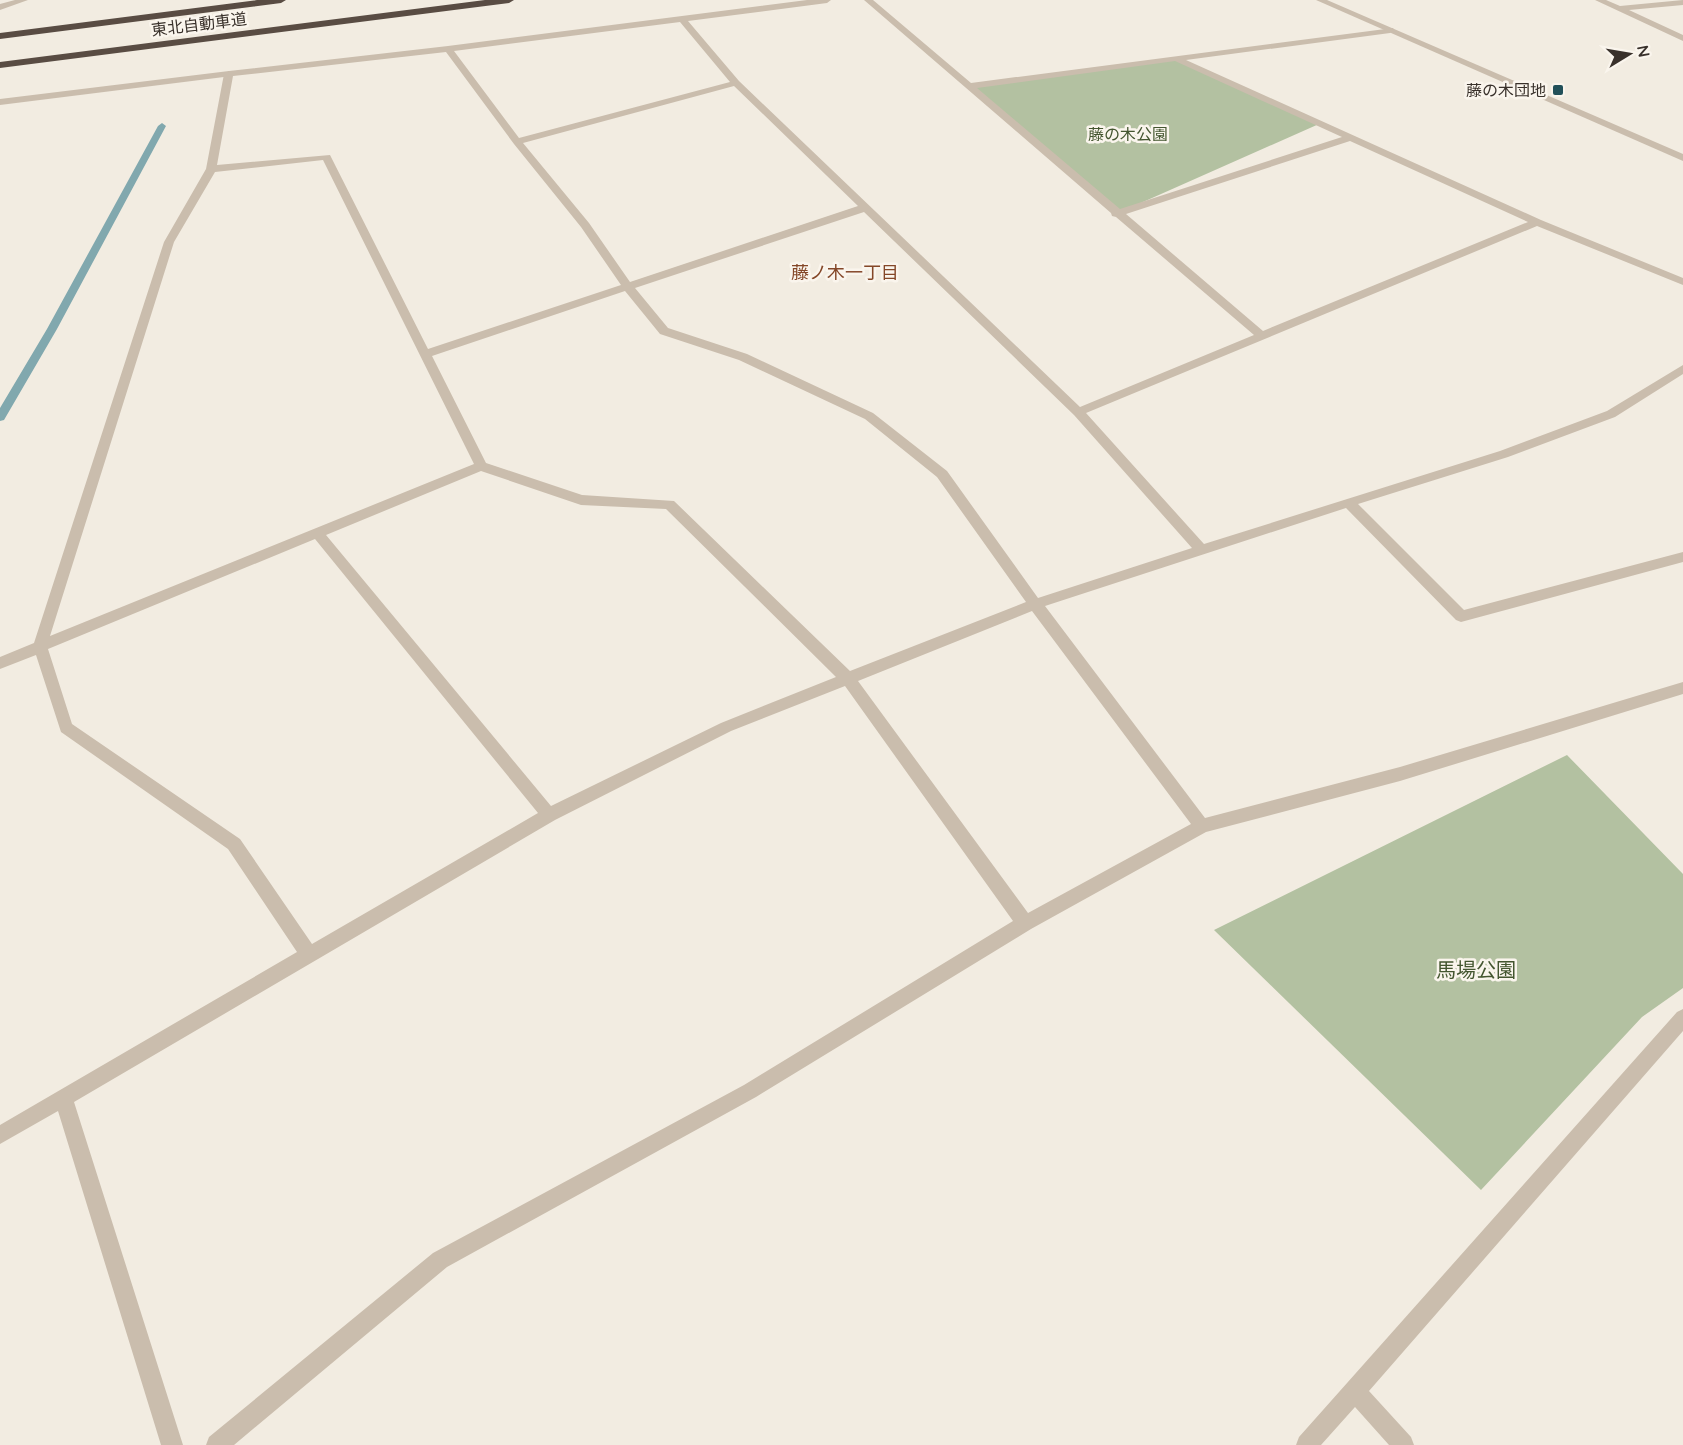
<svg xmlns="http://www.w3.org/2000/svg" width="1683" height="1445" font-family="Quicksand,'Noto Sans JP',sans-serif">
<rect width="100%" height="100%" fill="#f2ece1"/>
<path fill="#b3c1a1" d="M 1177,59 L 1319,124 L 1116,214 L 971,86 Z
M 1567,755 L 1683,874 L 1683,988 L 1642,1017 L 1481,1190 L 1214,930 Z"/>
<g fill="none" stroke-linecap="round" stroke-linejoin="round">
<path fill="#81a8ae" fill-rule="evenodd" d="M 162,123 L 166,126 L 57,329 L 4,420 L 0,421 L 0,408 L 47,329 L 158,126 Z"/>
<path fill="#cabdad" fill-rule="evenodd" d="M 15,0 L 28,0 L 0,10 L 0,4 Z
M 229,71 L 232,72 L 232,76 L 0,105 L 0,99 Z"/>
<path fill="#cabdad" fill-rule="evenodd" d="M 807,0 L 831,0 L 827,3 L 688,21 L 739,81 L 1080,407 L 1254,335 L 1116,217 L 1112,216 L 1111,213 L 864,0 L 873,0 L 971,83 L 1393,28 L 1394,30 L 1390,33 L 1186,60 L 1541,220 L 1683,278 L 1683,285 L 1537,226 L 1086,413 L 1204,544 L 1500,451 L 1607,411 L 1683,365 L 1683,374 L 1615,417 L 1508,457 L 1358,504 L 1464,610 L 1683,552 L 1683,562 L 1461,622 L 1456,620 L 1346,508 L 1045,606 L 1205,818 L 1400,767 L 1683,682 L 1683,694 L 1400,781 L 1206,832 L 1031,929 L 756,1097 L 447,1267 L 234,1445 L 206,1445 L 209,1437 L 433,1253 L 744,1085 L 1013,921 L 845,686 L 731,731 L 555,820 L 74,1102 L 183,1445 L 161,1445 L 58,1111 L 0,1144 L 0,1125 L 297,952 L 228,849 L 61,732 L 36,655 L 0,669 L 0,657 L 34,643 L 164,242 L 206,169 L 224,74 L 229,71 L 448,46 ZM 680,22 L 730,82 L 519,138 L 454,51 ZM 446,52 L 514,144 L 581,227 L 621,285 L 428,349 L 330,155 L 217,165 L 233,76 ZM 1175,61 L 1342,137 L 1120,209 L 977,88 ZM 734,86 L 858,206 L 630,282 L 589,223 L 523,143 ZM 1350,141 L 1528,222 L 1263,331 L 1126,214 ZM 323,160 L 474,464 L 50,636 L 174,242 L 215,172 ZM 864,212 L 1074,415 L 1192,548 L 1038,598 L 947,471 L 873,413 L 747,354 L 668,328 L 635,288 ZM 625,291 L 660,334 L 739,360 L 865,419 L 937,477 L 1026,602 L 850,671 L 674,501 L 582,495 L 486,463 L 432,356 ZM 481,471 L 581,505 L 666,509 L 836,677 L 721,723 L 551,806 L 326,535 ZM 315,539 L 538,813 L 312,944 L 240,839 L 72,724 L 48,649 ZM 1032,611 L 1191,824 L 1028,913 L 858,681 Z
M 1595,0 L 1606,0 L 1620,6 L 1683,0 L 1683,5 L 1629,10 L 1683,35 L 1683,41 Z
M 1683,1009 L 1683,1031 L 1369,1391 L 1411,1437 L 1414,1445 L 1389,1445 L 1355,1407 L 1321,1445 L 1296,1445 L 1299,1437 L 1677,1012 Z"/>
<path fill="#cabdad" fill-rule="evenodd" d="M 1316,0 L 1327,0 L 1683,154 L 1683,161 Z"/>
<path fill="#594c43" fill-rule="evenodd" d="M 257,0 L 286,0 L 281,3 L 0,39 L 0,33 Z
M 485,0 L 514,0 L 509,3 L 0,68 L 0,62 Z"/>
</g>
<rect fill="#225059" stroke="#faf5ed" stroke-width="2" x="1552" y="84" width="12" height="12" rx="3"/>
<g text-anchor="middle" stroke-width="5" stroke-linejoin="round" paint-order="stroke">
<g font-size="16" fill="#39312b" stroke="#faf5ed">
<text transform="translate(199 24) rotate(-7)" y="6">東北自動車道</text>
</g>
<g font-size="16" fill="#39312b" stroke="#faf5ed" text-anchor="end">
<text x="1546" y="96">藤の木団地</text>
</g>
<g font-size="16" fill="#445630" stroke="#faf5ed">
<text x="1128" y="140">藤の木公園</text>
</g>
<g font-size="18" fill="#844728" stroke="#faf5ed">
<text x="845" y="279">藤ノ木一丁目</text>
</g>
<g font-size="20" fill="#445630" stroke="#faf5ed">
<text x="1476" y="977">馬場公園</text>
</g>
</g>
<g transform="translate(1629 54) rotate(79)" stroke="#faf5ed" stroke-width="4.5" paint-order="stroke">
<path d="M0-4.5L10 22L0 15L-10 22Z" fill="#39312b"/>
<text y="-9" font-size="16" font-weight="bold" text-anchor="middle" fill="#39312b">N</text>
</g>
</svg>
